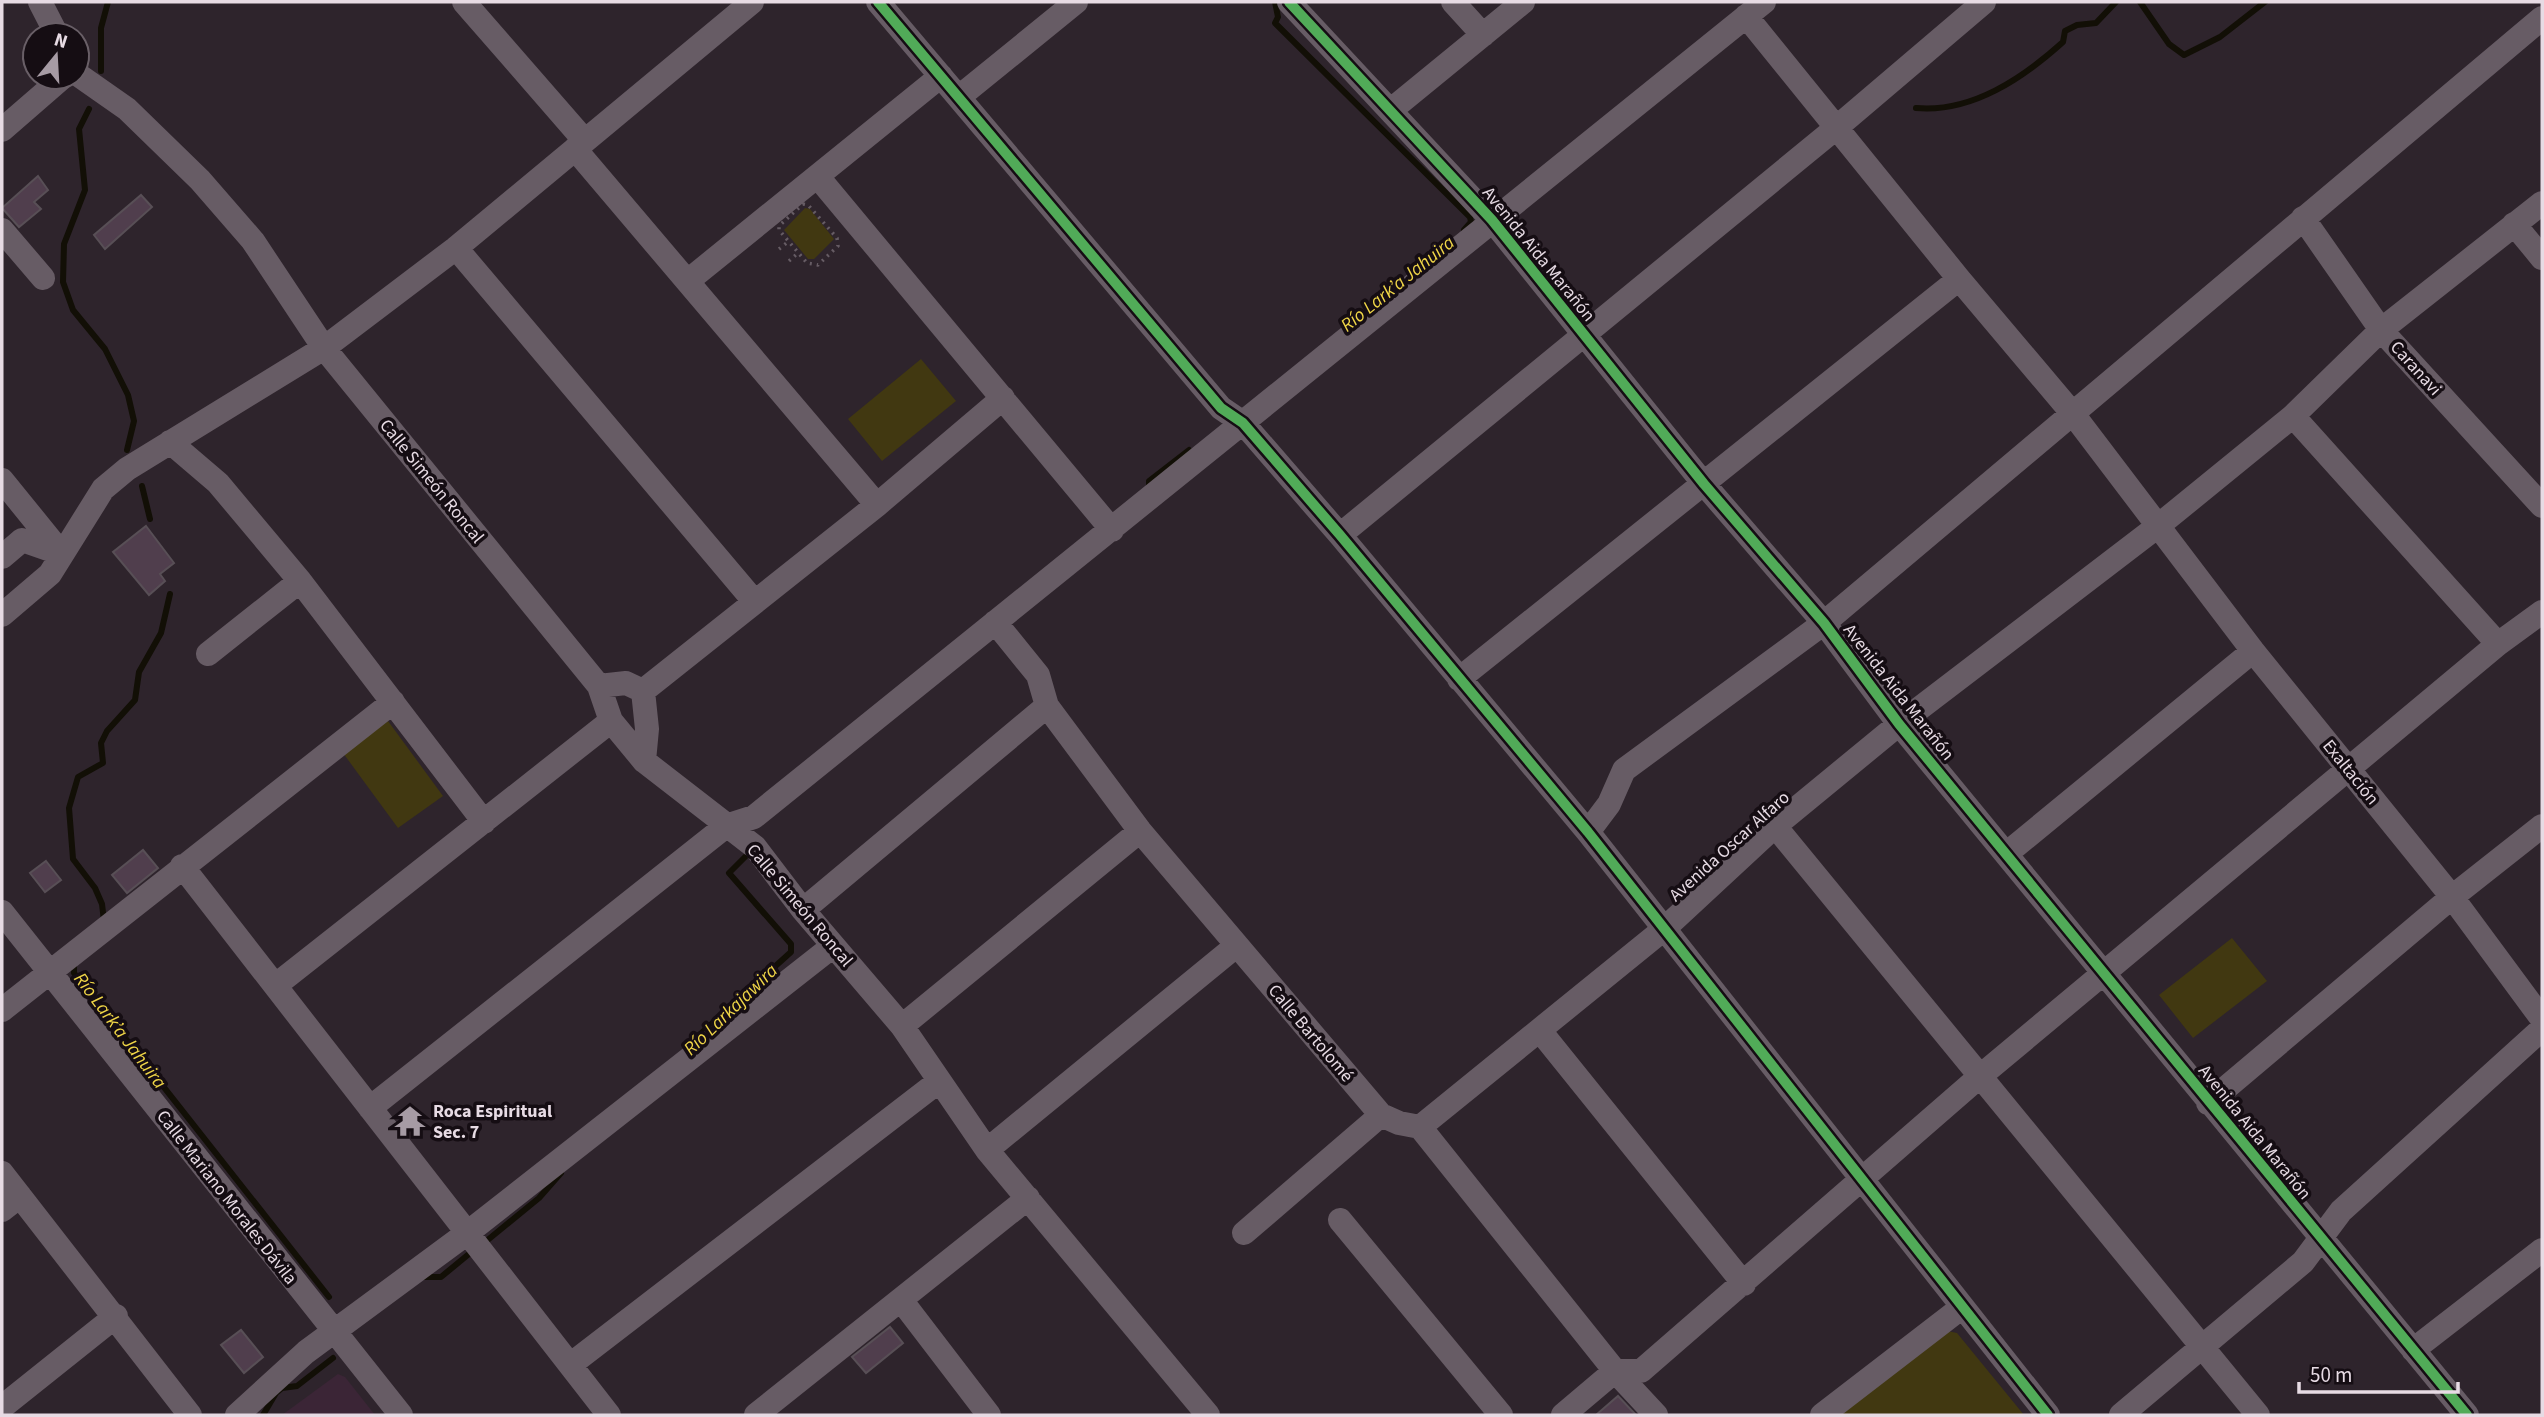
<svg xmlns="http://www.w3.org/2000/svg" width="2544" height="1417" font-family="'Source Sans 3',sans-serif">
<rect width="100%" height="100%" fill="#2e242c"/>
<path fill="#3b2536" d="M 338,1374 L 345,1377 L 375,1415 L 282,1415 Z"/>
<path fill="#413811" d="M 805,208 L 810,209 L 834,239 L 814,259 L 808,259 L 784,230 Z
M 921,359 L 956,401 L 882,461 L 848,419 Z
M 388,721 L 443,796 L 398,828 L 343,753 Z
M 2232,938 L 2267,981 L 2193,1038 L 2159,995 Z
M 1947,1331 L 1957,1333 L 2024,1415 L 1841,1415 Z"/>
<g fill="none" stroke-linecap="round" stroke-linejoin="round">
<path stroke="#120f06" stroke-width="6" d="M 1275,2 L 1278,17 L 1275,23 L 1470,217 L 1471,222 L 1464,230
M 2140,2 L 2169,44 L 2184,55 L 2220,37 L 2265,2
M 101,71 L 101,28 L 108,2
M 1916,108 C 1972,113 2023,78 2063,42 L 2065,31 L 2077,25 L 2096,23 L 2116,2
M 89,109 L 79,129 L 85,190 L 64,244 L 63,282 L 73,310 L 105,349 L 128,395 L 134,421 L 127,450
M 142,486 L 150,519
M 1149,488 L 1149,481 L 1189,450
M 104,921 L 102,904 L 95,888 L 73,859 L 69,808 L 78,777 L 103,763 L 101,743 L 107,731 L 135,700 L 139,672 L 161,633 L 170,594
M 74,963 L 74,973 L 329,1297
M 696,1038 L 791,952 L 791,944 L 729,873 L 751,851
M 484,1243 L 539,1198 L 561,1173
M 422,1277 L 441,1277 L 475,1249
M 263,1415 L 276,1393 L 282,1388 L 297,1386 L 333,1358"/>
</g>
<path fill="#503e4d" stroke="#584f56" stroke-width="2" d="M 38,176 L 48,190 L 34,202 L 41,209 L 19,227 L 2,208 Z
M 141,195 L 152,207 L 105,249 L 94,235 Z
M 146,526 L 174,563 L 160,574 L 165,581 L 149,595 L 113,552 Z
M 143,850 L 158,868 L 127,893 L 112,875 Z
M 46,861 L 61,880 L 45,892 L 30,873 Z
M 890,1327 L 903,1343 L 866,1373 L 852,1357 Z
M 241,1330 L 263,1357 L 244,1373 L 221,1345 Z
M 1618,1396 L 1636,1415 L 1596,1415 Z"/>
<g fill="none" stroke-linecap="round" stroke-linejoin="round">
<path stroke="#665c64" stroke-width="3.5" stroke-dasharray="2 5" stroke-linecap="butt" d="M 803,204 L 808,205 L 837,238 L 838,246 L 818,265 L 807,263 L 779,230 L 779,226 Z
M 779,249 L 788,242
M 789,261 L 798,253"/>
<path stroke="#675c65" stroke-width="24" d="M 40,2 L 57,35
M 464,2 L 585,141
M 878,2 L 1221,408 L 1243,423 L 1340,535 L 1588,832 L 2048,1415
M 1289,2 L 1492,220 L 1704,484 L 1824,623 L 1899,724 L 2467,1415
M 1453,2 L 1483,35
M 1746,16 L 1959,279 L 2073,414 L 2253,651 L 2452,897 L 2542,1019
M 77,74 L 127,109 L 200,180 L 253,241 L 324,348 L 599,686 L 611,721 L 644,761 L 755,847 L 803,910 L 902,1026 L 987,1150 L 1208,1415
M 959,97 L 1076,2
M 1391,110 L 1523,2
M 2,130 L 63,77
M 575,149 L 877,505
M 818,177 L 1112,530
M 2303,218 L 2381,330 L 2542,506
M 2514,224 L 2542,258
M 2,230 L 43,278
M 456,248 L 754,601
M 689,280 L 941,76
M 2293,416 L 2498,644
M 170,442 L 218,483 L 300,581 L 484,822
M 2,480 L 62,554
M 1340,535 L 1836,128 L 1984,2
M 2,557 L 22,540 L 62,554
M 2,615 L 50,574 L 103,489 L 127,469 L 324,348 L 456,248 L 752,2
M 995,622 L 1038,675 L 1047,706 L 1140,831 L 1381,1115 L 1399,1123 L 1420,1127 L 1615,1371 L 1656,1415
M 208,654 L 300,581
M 1459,679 L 1959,279
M 599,686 L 626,683 L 643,691 L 647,729 L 644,761
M 643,691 L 877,505 L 1003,398
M 1775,826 L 2258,1415
M 1588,832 L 1609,804 L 1624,770 L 1824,623 L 2542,18
M 2006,854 L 2253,651
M 182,866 L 609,1415
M 803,910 L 1047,706
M 2,912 L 401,1415
M 276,985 L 611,721
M 2,1010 L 393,702
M 902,1026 L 1140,831
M 1541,1032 L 1744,1284
M 2208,1103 L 2452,897 L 2542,826
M 370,1108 L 726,826 L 754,817 L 1764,2
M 1420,1127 L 1664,929 L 1775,826 L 1899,724 L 2158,526 L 2293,416 L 2381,330 L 2542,203
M 987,1150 L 1236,946
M 2,1173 L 190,1415
M 2,1210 L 20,1196
M 1340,1220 L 1501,1415
M 1244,1233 L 1381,1115
M 901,1300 L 989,1415
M 2413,1350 L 2542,1250
M 570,1365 L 938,1082
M 2,1407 L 116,1316
M 237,1415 L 306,1352 L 466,1234 L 833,946
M 756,1415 L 1028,1198
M 1563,1415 L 1615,1371 L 1641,1371 L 1978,1078 L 2498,644 L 2542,612
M 1822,1415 L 1961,1308
M 2121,1415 L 2303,1262 L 2341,1211 L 2542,1029"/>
<defs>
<path id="cycleway" d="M 878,2 L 1221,408 L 1243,423 L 1340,535 L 1588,832 L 2048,1415
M 1289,2 L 1492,220 L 1704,484 L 1824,623 L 1899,724 L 2467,1415"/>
</defs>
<use href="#cycleway" stroke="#150d13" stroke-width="15"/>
<use href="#cycleway" stroke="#51ab58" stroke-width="10"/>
</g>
<defs>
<symbol id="temple-bare" viewBox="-9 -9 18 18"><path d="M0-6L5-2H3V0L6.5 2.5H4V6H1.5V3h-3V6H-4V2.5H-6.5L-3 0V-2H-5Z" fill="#a69ba4" stroke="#150d13" stroke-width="2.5" paint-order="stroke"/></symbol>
</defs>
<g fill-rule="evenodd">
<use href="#temple-bare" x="388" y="1099" width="44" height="44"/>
</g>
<g text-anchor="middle" stroke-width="7" stroke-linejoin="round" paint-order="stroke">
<g font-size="18" fill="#e7dbe4" stroke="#150d13">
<text transform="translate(1539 254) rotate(51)" y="6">Avenida Aida Marañón</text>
<text transform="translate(2416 368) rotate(48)" y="6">Caranavi</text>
<text transform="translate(432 481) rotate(51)" y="6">Calle Simeón Roncal</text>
<text transform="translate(1899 692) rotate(52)" y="6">Avenida Aida Marañón</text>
<text transform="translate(2351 772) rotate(51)" y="6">Exaltación</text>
<text transform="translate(1729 846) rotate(-42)" y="6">Avenida Oscar Alfaro</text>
<text transform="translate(800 905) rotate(50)" y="6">Calle Simeón Roncal</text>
<text transform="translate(1311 1033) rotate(50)" y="6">Calle Bartolomé</text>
<text transform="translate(2255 1132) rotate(51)" y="6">Avenida Aida Marañón</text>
<text transform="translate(227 1197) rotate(52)" y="6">Calle Mariano Morales Dávila</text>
</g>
<g font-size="18" font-weight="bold" fill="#e7dbe4" stroke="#150d13" text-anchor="start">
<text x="433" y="1117">Roca Espiritual<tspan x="433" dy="21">Sec. 7</tspan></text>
</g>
<g font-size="19" font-style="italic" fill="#efd547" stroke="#150d13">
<text transform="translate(1397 283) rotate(-39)" y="7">Río Lark’a Jahuira</text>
<text transform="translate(730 1009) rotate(-44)" y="7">Río Larkajawira</text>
<text transform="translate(121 1030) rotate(53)" y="7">Río Lark’a Jahuira</text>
</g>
</g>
<rect width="2544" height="1417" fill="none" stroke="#e7dbe4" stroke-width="7"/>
<g transform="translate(56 56) rotate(18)"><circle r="33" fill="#150d13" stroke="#695f67" stroke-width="2"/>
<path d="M0-5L12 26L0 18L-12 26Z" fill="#a69ba4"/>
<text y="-10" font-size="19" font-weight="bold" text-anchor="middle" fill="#e7dbe4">N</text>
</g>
<path d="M2299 1382v10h159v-10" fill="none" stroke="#e7dbe4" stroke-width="3.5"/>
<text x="2310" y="1382" font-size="21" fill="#e7dbe4" stroke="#150d13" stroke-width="5" paint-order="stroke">50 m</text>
</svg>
